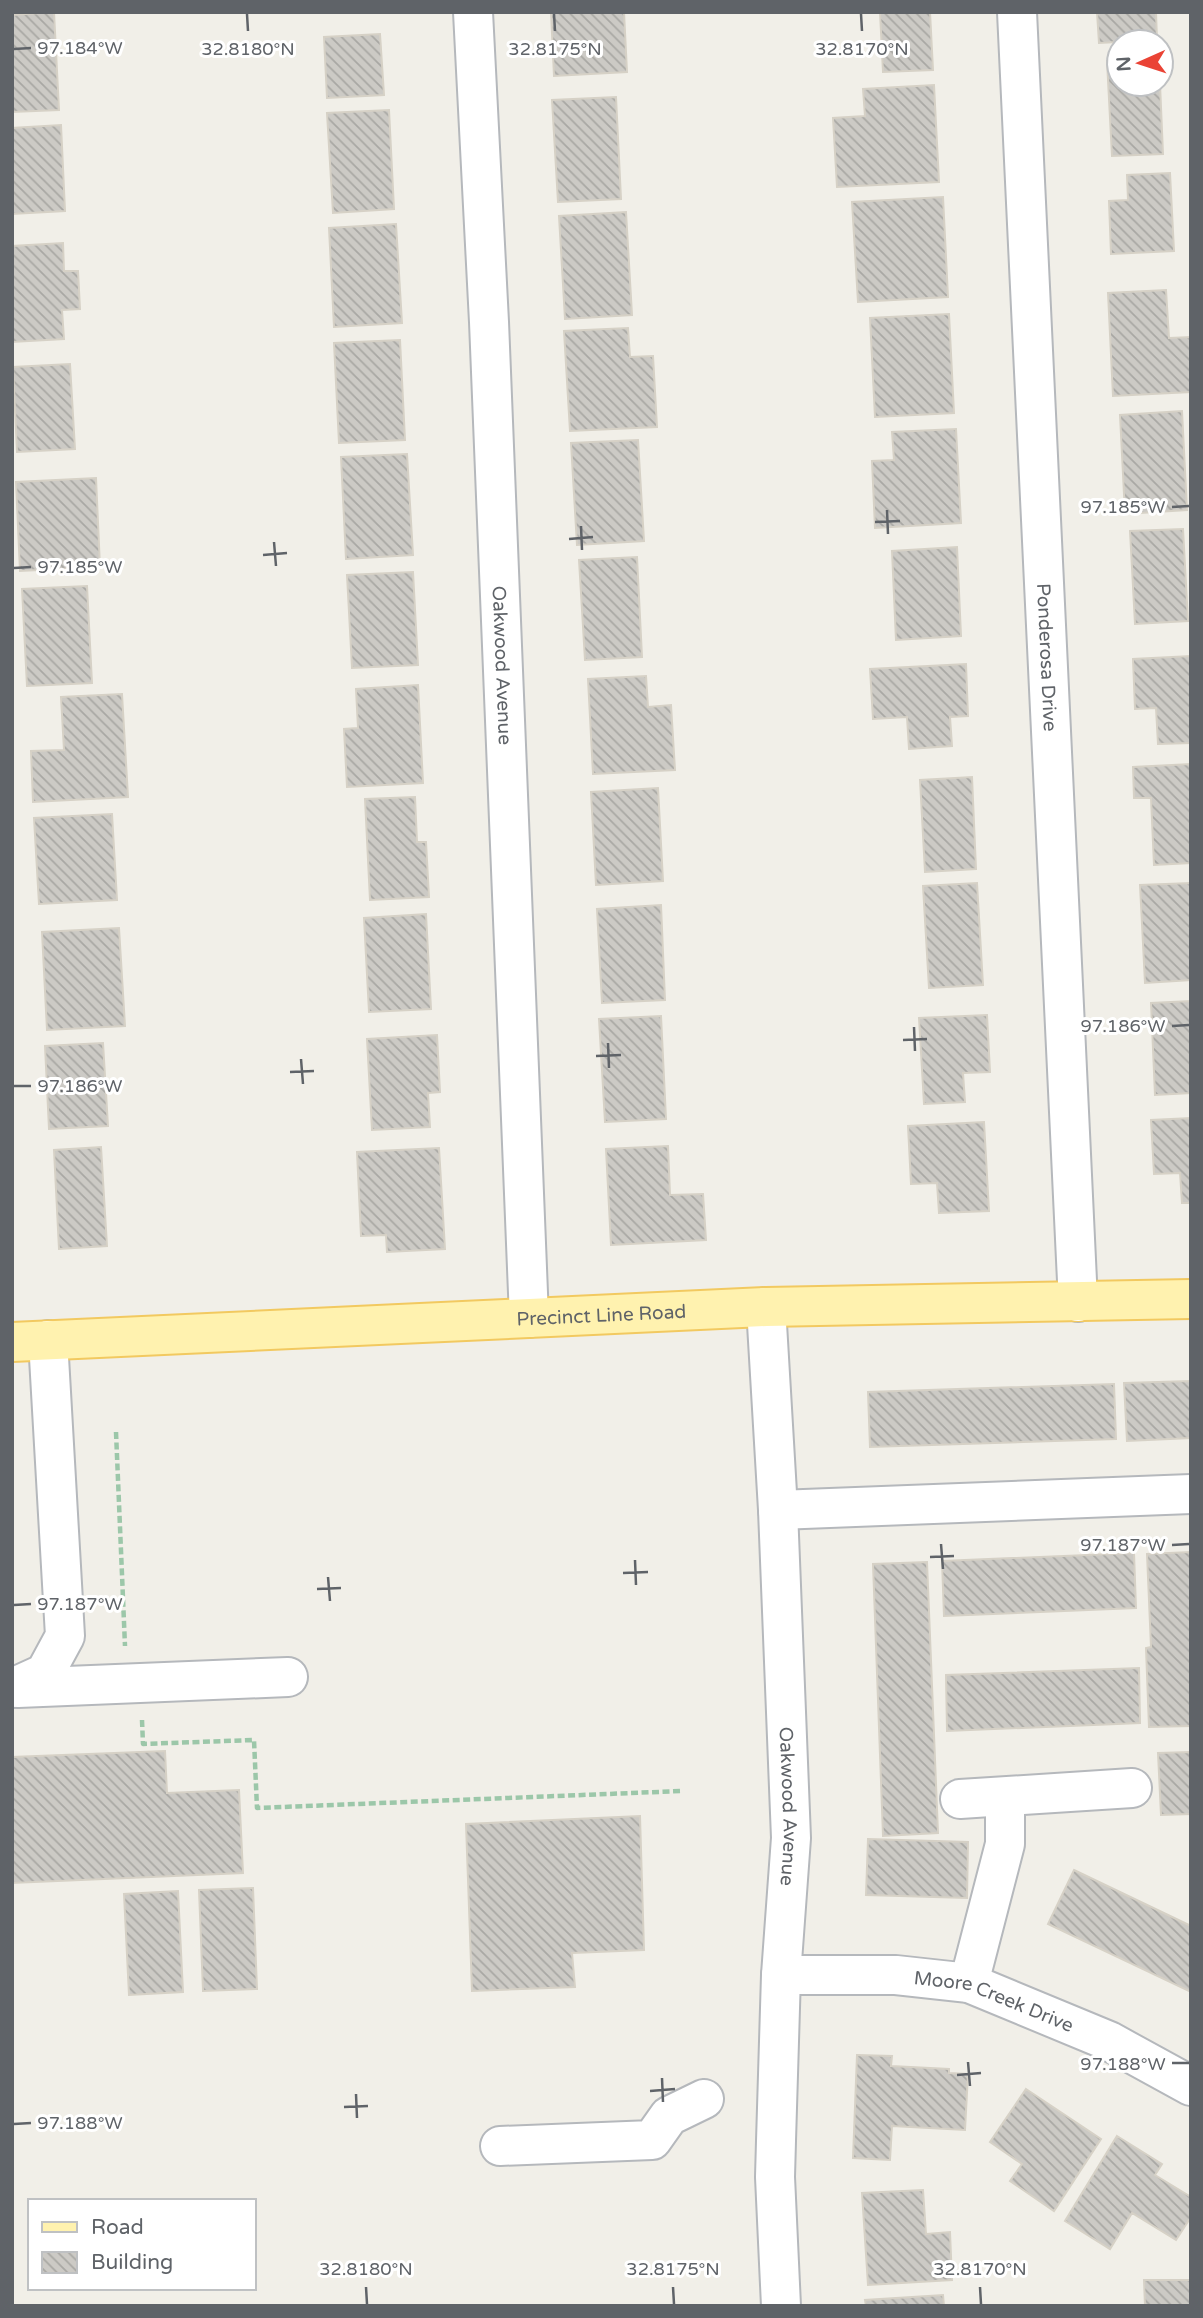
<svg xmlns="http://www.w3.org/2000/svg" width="1203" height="2318" font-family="'Varela Round',sans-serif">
<defs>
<pattern id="building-back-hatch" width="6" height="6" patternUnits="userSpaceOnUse" patternTransform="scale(1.75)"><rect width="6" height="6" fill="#cccac5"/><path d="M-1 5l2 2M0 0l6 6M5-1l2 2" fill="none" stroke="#a9a8a4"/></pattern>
</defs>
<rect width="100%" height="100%" fill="#f1efe8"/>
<path fill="url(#building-back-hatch)" stroke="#d6d1c6" stroke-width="2" d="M 54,12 L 59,110 L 12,112 L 12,15 Z
M 551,12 L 624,12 L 627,72 L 554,76 Z
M 880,12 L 930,12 L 933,70 L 883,72 Z
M 1097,12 L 1156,12 L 1157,40 L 1099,43 Z
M 380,34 L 384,95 L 327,98 L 324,37 Z
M 1119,60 L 1119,84 L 1160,84 L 1163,154 L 1112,156 L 1107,61 Z
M 934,85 L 939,182 L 837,187 L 833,118 L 865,116 L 863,89 Z
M 616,97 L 621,199 L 558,202 L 552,100 Z
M 389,110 L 394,209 L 333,213 L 327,113 Z
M 61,125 L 65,211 L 12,214 L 12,128 Z
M 1170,173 L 1174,251 L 1111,254 L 1109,201 L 1128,200 L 1127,175 Z
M 943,197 L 948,297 L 858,302 L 852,202 Z
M 626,212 L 632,315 L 565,319 L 559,216 Z
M 396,224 L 402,323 L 334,327 L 329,228 Z
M 63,243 L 64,271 L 78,271 L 80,309 L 62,310 L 64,339 L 12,342 L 12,246 Z
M 1166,290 L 1169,338 L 1191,337 L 1191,392 L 1113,396 L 1108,293 Z
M 949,314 L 954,413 L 875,417 L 870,318 Z
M 628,328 L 630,357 L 653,356 L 657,427 L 570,431 L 564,331 Z
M 400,340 L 405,440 L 339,443 L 334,343 Z
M 70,364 L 75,449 L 17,452 L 13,367 Z
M 1182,411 L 1187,510 L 1125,514 L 1120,415 Z
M 956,429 L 961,523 L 875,528 L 872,461 L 894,460 L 892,432 Z
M 638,440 L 644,541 L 577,545 L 571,443 Z
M 407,454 L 413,555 L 346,559 L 341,457 Z
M 96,478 L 100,567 L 20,571 L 16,482 Z
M 1183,529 L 1188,621 L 1135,624 L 1130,531 Z
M 957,547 L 961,636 L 896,640 L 892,551 Z
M 637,557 L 642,657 L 585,660 L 579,560 Z
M 413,572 L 418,665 L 352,668 L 347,575 Z
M 87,586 L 92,683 L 27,686 L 22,589 Z
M 1191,656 L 1191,743 L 1158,744 L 1156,708 L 1135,709 L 1133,659 Z
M 966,664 L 968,716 L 950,717 L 952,746 L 909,749 L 907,717 L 873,719 L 870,669 Z
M 646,676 L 648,707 L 671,705 L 675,770 L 593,774 L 588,679 Z
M 418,685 L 423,783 L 347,787 L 344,729 L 358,728 L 356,689 Z
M 122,694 L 128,797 L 33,802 L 31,751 L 64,750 L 61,697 Z
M 1191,764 L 1191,863 L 1154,865 L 1151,798 L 1134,798 L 1133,767 Z
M 972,777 L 976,869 L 925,872 L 920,780 Z
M 658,788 L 663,881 L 596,885 L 591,792 Z
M 415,797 L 417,842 L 426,842 L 429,897 L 370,900 L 365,799 Z
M 112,814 L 117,900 L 39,904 L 34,818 Z
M 977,883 L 983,985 L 929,988 L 923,886 Z
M 1191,883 L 1191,980 L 1145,983 L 1140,885 Z
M 661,905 L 665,1000 L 602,1003 L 597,909 Z
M 426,914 L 431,1009 L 369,1012 L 364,918 Z
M 119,928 L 125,1026 L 47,1030 L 42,932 Z
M 1191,1001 L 1191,1093 L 1155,1095 L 1151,1003 Z
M 987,1015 L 990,1072 L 963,1073 L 965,1102 L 924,1104 L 919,1018 Z
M 661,1016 L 666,1119 L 605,1122 L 599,1019 Z
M 437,1035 L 440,1092 L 428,1093 L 430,1127 L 372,1130 L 367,1039 Z
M 103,1043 L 108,1126 L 49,1129 L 45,1046 Z
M 1191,1118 L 1191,1203 L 1182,1203 L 1180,1173 L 1154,1174 L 1151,1120 Z
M 984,1122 L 989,1211 L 939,1213 L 937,1183 L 911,1184 L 908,1126 Z
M 668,1146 L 670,1195 L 703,1194 L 706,1240 L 611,1245 L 606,1149 Z
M 101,1147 L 107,1246 L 59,1249 L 54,1150 Z
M 439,1148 L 445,1249 L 387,1252 L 386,1235 L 361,1236 L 357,1152 Z
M 1191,1381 L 1191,1438 L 1127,1441 L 1124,1383 Z
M 1114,1384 L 1116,1439 L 870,1447 L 868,1392 Z
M 1191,1552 L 1191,1726 L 1149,1727 L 1146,1648 L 1151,1647 L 1147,1554 Z
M 1134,1553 L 1136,1608 L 944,1616 L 942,1561 Z
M 927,1562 L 938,1833 L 883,1836 L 873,1564 Z
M 1139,1668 L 1140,1723 L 947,1731 L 946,1675 Z
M 165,1751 L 167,1793 L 239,1790 L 243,1873 L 12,1883 L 12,1757 Z
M 1191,1752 L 1191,1814 L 1161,1815 L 1158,1753 Z
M 640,1816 L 644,1950 L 572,1953 L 575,1987 L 472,1991 L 466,1824 Z
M 868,1839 L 968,1842 L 967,1898 L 866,1895 Z
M 1074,1870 L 1191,1926 L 1191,1992 L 1048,1924 Z
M 253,1888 L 257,1989 L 203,1991 L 199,1890 Z
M 178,1891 L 183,1992 L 129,1995 L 124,1894 Z
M 857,2055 L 892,2056 L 891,2066 L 949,2069 L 949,2073 L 968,2074 L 965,2130 L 892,2126 L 890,2160 L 853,2158 Z
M 1026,2089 L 1101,2139 L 1054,2211 L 1010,2181 L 1022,2164 L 990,2142 Z
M 1117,2136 L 1162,2164 L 1155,2175 L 1191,2197 L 1191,2217 L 1176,2240 L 1132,2213 L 1110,2249 L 1065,2221 Z
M 923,2190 L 926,2234 L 950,2232 L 952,2280 L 868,2285 L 862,2193 Z
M 1144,2280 L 1191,2280 L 1191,2306 L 1145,2306 Z
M 943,2295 L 944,2306 L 866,2306 L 865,2300 Z"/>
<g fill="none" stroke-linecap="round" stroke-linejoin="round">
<defs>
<g id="minor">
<path id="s1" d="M 473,12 L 489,322 L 529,1318"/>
<path id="s2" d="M 1017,12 L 1078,1302"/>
<path id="s3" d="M 766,1307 L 778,1510 L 791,1838 L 781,1975 L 776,2141 L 775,2177 L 781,2306"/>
<path d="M 778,1510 L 1191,1494"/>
<path d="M 12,1688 L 45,1673 L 65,1636 L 48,1340"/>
<path d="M 18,1688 L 288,1677"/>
<path d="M 960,1799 L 1132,1788"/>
<path id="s4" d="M 781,1975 L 896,1975 L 969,1983 L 1109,2041 L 1191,2086"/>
<path d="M 969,1983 L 1005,1844 L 1005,1797"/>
<path d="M 500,2146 L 652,2140 L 669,2116 L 704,2099"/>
</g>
<g id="major">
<path id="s5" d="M 12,1342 L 766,1307 L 1191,1299"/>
</g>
</defs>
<use href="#minor" stroke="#b5b8bc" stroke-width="42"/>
<use href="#major" stroke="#f2c960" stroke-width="42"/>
<path stroke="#9cc7a9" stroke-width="4.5" stroke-dasharray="7 3.5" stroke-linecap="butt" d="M 116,1432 L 125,1646
M 142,1720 L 143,1744 L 254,1740 L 257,1808 L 682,1791"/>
<use href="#minor" stroke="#fff" stroke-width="38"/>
<use href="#major" stroke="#fff2af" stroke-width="38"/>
</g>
<path fill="none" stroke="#5f6368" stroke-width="2.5" d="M 247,14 L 248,31M 554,14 L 555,31M 861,14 L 862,31M 14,49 L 31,48M 1172,507 L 1189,506M 887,510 L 888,534M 875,522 L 900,521M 581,526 L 582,550M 569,539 L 593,537M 274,542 L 276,566M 263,555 L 287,553M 14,568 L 31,567M 1172,1026 L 1189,1025M 914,1027 L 915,1051M 903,1040 L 927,1039M 608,1043 L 609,1068M 596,1056 L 621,1055M 301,1059 L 303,1084M 290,1072 L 314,1071M 14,1086 L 31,1086M 941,1544 L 943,1569M 1172,1545 L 1189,1544M 930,1557 L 954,1556M 635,1560 L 636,1585M 623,1573 L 648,1572M 328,1577 L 330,1601M 317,1589 L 341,1588M 14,1605 L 31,1604M 968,2062 L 970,2086M 1172,2063 L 1189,2063M 957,2075 L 981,2073M 662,2078 L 663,2102M 650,2091 L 675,2089M 356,2094 L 357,2118M 344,2107 L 368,2106M 14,2124 L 31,2123M 366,2287 L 367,2304M 673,2287 L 674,2304M 980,2287 L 981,2304"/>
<g text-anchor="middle" stroke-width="6" stroke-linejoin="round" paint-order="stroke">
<g font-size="19" fill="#5f6368" stroke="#fff">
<text dy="7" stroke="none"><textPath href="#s2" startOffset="646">Ponderosa Drive</textPath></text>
<text dy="7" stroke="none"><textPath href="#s1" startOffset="654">Oakwood Avenue</textPath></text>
<text dy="7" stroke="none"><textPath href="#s5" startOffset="590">Precinct Line Road</textPath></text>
<text dy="7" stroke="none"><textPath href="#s3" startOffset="500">Oakwood Avenue</textPath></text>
<text dy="7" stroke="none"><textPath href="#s4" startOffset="217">Moore Creek Drive</textPath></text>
</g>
</g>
<g font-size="18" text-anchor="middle" fill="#5f6368" stroke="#fff" stroke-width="6" stroke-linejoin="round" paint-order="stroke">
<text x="80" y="54">97.184°W</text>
<text x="248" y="55">32.8180°N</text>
<text x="555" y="55">32.8175°N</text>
<text x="862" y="55">32.8170°N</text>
<text x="1123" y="513">97.185°W</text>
<text x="80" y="573">97.185°W</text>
<text x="1123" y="1032">97.186°W</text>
<text x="80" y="1092">97.186°W</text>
<text x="1123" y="1551">97.187°W</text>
<text x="80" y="1610">97.187°W</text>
<text x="1123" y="2070">97.188°W</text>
<text x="80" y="2129">97.188°W</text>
<text x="366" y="2275">32.8180°N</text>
<text x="673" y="2275">32.8175°N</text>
<text x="980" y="2275">32.8170°N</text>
</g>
<rect width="1203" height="2318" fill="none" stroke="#5f6368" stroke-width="28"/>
<rect x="28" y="2199" width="228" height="91" fill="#ffffff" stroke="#bfc1c3" stroke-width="2"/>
<rect x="42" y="2222" width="35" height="10" fill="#fff2af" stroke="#bfc1c3" stroke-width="2"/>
<text x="91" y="2234" font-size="21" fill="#5f6368">Road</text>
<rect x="42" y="2252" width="35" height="21" fill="url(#building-back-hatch)" stroke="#bfc1c3" stroke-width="2"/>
<text x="91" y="2269" font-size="21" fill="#5f6368">Building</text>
<g transform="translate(1140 63) rotate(267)"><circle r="33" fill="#ffffff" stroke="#bfc1c3" stroke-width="2"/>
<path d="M0-5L12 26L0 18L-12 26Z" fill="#ea4335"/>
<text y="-10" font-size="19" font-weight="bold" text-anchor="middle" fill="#5f6368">N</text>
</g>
</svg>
